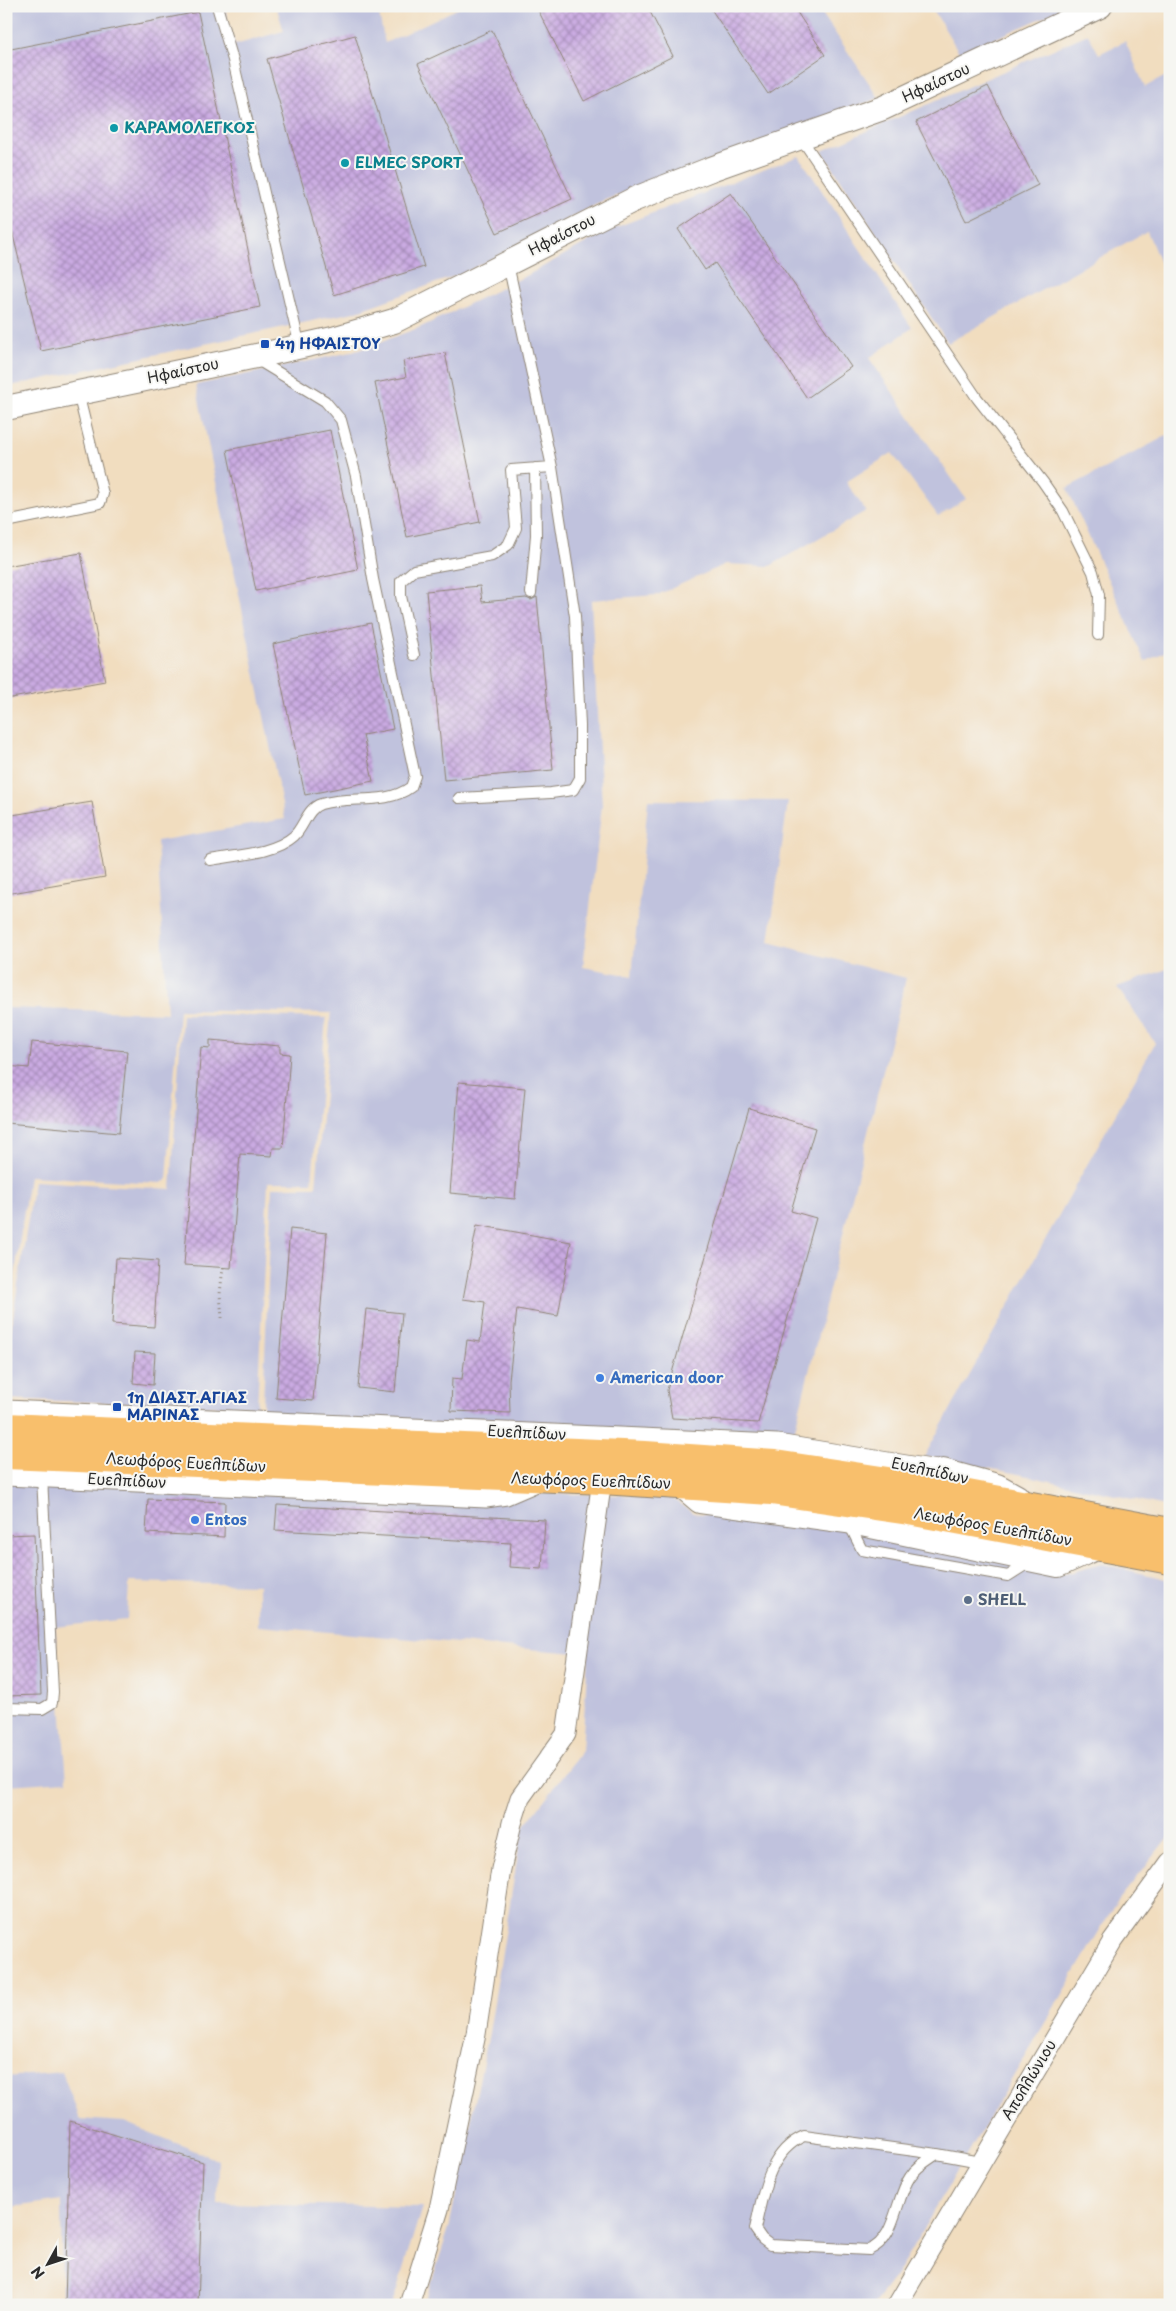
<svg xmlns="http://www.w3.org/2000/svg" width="1176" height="2311" font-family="'Playpen Sans',sans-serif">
<defs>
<pattern id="building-cross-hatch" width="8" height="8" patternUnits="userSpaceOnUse" patternTransform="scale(1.25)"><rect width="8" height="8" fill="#caaae2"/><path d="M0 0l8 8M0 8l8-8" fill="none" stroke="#a48bb7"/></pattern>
</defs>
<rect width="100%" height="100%" fill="#f6f6f2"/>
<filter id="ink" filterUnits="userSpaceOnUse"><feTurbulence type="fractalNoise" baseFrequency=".02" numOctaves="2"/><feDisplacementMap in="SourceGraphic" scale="10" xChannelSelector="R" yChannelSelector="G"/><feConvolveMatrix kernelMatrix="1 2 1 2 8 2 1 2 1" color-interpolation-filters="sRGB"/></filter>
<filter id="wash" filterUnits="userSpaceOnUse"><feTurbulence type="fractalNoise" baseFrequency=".0096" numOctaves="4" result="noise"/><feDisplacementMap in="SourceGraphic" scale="20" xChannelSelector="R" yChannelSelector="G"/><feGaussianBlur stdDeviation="1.12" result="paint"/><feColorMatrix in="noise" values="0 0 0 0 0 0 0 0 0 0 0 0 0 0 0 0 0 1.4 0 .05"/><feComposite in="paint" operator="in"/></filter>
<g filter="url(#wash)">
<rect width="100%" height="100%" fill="#f1ddbf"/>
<path fill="#c0c2dd" d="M 6,6 L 224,6 L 235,45 L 284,31 L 276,6 L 336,6 L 338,12 L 379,14 L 385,43 L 463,6 L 817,6 L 879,98 L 605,200 L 464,273 L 354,312 L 6,387 Z
M 931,6 L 1069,6 L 960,54 Z
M 1088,34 L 1099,54 L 1125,41 L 1145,87 L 1170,74 L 1170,288 L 1147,231 L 948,343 L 822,151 Z
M 799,156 L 912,328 L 869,358 L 966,499 L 938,516 L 892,453 L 846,482 L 866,511 L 770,566 L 726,564 L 657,595 L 591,600 L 602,805 L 583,967 L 632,976 L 648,800 L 788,801 L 769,942 L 906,978 L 789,1453 L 262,1429 L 272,1187 L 316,1187 L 331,1013 L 179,1010 L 167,1180 L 161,1183 L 29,1176 L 6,1335 L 6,1008 L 167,1013 L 157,841 L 285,819 L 196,385 L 356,351 L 421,327 L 528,275 L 609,230 Z
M 1170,434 L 1170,649 L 1145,662 L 1067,488 Z
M 1170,968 L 1170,1507 L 1009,1472 L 924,1457 L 1155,1043 L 1117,987 Z
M 182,1014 L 326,1018 L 312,1182 L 268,1182 L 257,1408 L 6,1399 L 6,1363 L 34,1181 L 171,1189 Z
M 6,1483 L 669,1496 L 693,1513 L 854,1529 L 1065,1574 L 1102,1564 L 1170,1580 L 1170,1836 L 1114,1906 L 896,2275 L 873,2305 L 424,2305 L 449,2228 L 489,2033 L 522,1829 L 582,1751 L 588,1654 L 258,1626 L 258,1585 L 129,1582 L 127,1619 L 55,1627 L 67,1781 L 8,1785 L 6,1788 Z
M 62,2072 L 80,2119 L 124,2122 L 218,2160 L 217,2203 L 422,2207 L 392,2305 L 62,2305 L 61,2200 L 6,2208 L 6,2077 Z"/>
<g id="blocks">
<path fill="url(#building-cross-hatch)" d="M 536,6 L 647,6 L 673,56 L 584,101 Z
M 709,6 L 793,6 L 825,55 L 768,94 Z
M 198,12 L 260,307 L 41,351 L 6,206 L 6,50 Z
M 492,30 L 572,199 L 497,233 L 418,64 Z
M 355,35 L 424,267 L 334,295 L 267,59 Z
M 988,86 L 1038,185 L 966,221 L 916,122 Z
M 731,193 L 851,367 L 807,398 L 715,263 L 705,270 L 678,229 Z
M 445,353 L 480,522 L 407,537 L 375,383 L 406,377 L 403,361 Z
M 330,430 L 358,570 L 256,591 L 227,450 Z
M 81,553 L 105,681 L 6,699 L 6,566 Z
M 480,586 L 482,602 L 526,598 L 531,600 L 537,597 L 553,770 L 444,780 L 426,591 Z
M 371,623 L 393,729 L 363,735 L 373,781 L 305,795 L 273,644 Z
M 92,802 L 105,877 L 6,894 L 6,816 Z
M 210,1040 L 280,1046 L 280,1053 L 290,1054 L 283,1148 L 273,1148 L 272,1156 L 240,1154 L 231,1268 L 184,1265 L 201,1047 L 210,1048 Z
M 32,1042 L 127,1051 L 119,1133 L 6,1123 L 6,1066 L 29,1068 Z
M 459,1082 L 525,1088 L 515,1199 L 450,1193 Z
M 749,1108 L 815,1128 L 791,1211 L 816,1218 L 758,1423 L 672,1418 L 667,1390 Z
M 477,1225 L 571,1242 L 558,1316 L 517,1309 L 509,1380 L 510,1413 L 451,1411 L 452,1378 L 462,1379 L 467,1340 L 480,1342 L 485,1302 L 463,1299 Z
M 290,1229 L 327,1233 L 313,1401 L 276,1398 Z
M 116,1258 L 158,1261 L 154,1327 L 112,1324 Z
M 366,1309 L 402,1313 L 395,1392 L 358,1388 Z
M 135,1352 L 155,1353 L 153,1385 L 133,1383 Z
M 148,1499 L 225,1502 L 224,1537 L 146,1533 Z
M 277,1505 L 545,1520 L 542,1569 L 509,1567 L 511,1543 L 275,1530 Z
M 34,1534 L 41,1695 L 6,1696 L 6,1535 Z
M 70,2121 L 203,2162 L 198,2305 L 65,2305 Z"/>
</g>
</g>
<g filter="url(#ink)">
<use href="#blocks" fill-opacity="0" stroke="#8e8475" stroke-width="1"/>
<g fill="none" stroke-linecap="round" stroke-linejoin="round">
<defs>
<path id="service" d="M 217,6 L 233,60 L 300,347
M 801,138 L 977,398 L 1043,482 L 1063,511 L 1093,572 L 1099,595 L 1098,635
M 6,522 L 100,503 L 103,494 L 78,393
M 531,593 L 536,535 L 535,468
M 414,655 L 401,596 L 401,581 L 414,570 L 492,556 L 508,545 L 516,528 L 511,470 L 552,467
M 459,798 L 551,793 L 573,790 L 580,778 L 580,726 L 575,616 L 552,467 L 508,264
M 210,860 C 236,855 274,854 294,836 C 304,827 307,808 321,804 C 351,795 385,806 411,787 L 415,776 L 373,579 L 356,476 L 341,420 L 325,401 L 256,359
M 849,1524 L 862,1550 L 1008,1576 L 1030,1562
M 6,1708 L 42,1709 L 52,1703 L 53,1692 L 42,1477
M 937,2154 L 804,2136 C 768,2152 763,2194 755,2229 L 762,2239 L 770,2245 L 869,2250 C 896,2239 895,2199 910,2177 C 917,2166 928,2160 937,2154 L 980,2162"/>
<path id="minor" d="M 6,1410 L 777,1444 L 943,1471 L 941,1486
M 6,1476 L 486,1498 L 506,1495 L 541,1480
M 409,2305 L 439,2209 L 476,2034 L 501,1869 L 512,1823 L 520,1798 L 566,1734 L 602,1480
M 897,2305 L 1112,1942 L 1170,1862"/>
<path id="tertiary" d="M 6,408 L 266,354 L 333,339 L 394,321 L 635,199 L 711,169 L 883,108 L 1100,6
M 943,1471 L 997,1486 L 1017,1497
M 680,1484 L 700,1501 L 847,1521 L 1058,1565 L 1100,1546"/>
<path id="primary" d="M 6,1427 L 645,1455 L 775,1464 L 941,1489 L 1170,1532
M 6,1455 L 602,1480 L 771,1491 L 909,1511 L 1170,1560"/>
</defs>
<use href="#service" stroke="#8e8475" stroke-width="12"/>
<use href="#minor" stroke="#8e8475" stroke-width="21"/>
<use href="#tertiary" stroke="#8e8475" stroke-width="26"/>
<use href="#primary" stroke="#8e8475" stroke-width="30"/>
<path stroke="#8e8475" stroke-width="3" stroke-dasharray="1 4" stroke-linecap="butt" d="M 222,1318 L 220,1294 L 223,1267"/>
<use href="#service" stroke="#fff" stroke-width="10"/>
<use href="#minor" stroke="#fff" stroke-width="19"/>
<use href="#tertiary" stroke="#fff" stroke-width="24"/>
<use href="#primary" stroke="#f8bf6c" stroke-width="28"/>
</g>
</g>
<g fill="#0f9aa8" stroke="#f6f6f2" stroke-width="2">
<circle cx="114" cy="128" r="5"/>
<circle cx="345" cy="163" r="5"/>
</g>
<g fill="#1a4fb4" stroke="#f6f6f2" stroke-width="2">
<rect x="260" y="339" width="10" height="10" rx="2.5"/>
<rect x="112" y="1402" width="10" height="10" rx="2.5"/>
</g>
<g fill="#3f7fe0" stroke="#f6f6f2" stroke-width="2">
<circle cx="600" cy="1378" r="5"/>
<circle cx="195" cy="1520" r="5"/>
</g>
<circle fill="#5c6f8a" stroke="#f6f6f2" stroke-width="2" cx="968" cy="1600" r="5"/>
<g text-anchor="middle" stroke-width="4" stroke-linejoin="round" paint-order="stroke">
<g font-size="15" fill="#2b2b2b" stroke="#f6f6f2">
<text transform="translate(936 83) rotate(-25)" y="5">Ηφαίστου</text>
<text transform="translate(562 235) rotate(-27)" y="5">Ηφαίστου</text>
<text transform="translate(183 371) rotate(-12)" y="5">Ηφαίστου</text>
<text transform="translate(527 1433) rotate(3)" y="5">Ευελπίδων</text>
<text transform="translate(186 1463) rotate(3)" y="5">Λεωφόρος Ευελπίδων</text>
<text transform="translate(930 1471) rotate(12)" y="5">Ευελπίδων</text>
<text transform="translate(127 1481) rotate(3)" y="5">Ευελπίδων</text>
<text transform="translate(591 1481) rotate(2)" y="5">Λεωφόρος Ευελπίδων</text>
<text transform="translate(993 1527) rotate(10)" y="5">Λεωφόρος Ευελπίδων</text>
<text transform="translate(1029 2080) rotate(-59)" y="5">Απολλώνιου</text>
</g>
<g font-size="15" font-weight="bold" fill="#0d838f" stroke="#f6f6f2" text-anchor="start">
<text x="124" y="133">ΚΑΡΑΜΟΛΕΓΚΟΣ</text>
<text x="355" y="168">ELMEC SPORT</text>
</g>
<g font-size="15" font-weight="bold" fill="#164399" stroke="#f6f6f2" text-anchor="start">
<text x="275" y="349">4η ΗΦΑΙΣΤΟΥ</text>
<text x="127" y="1403">1η ΔΙΑΣΤ.ΑΓΙΑΣ<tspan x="127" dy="17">ΜΑΡΙΝΑΣ</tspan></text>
</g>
<g font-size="15" font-weight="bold" fill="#366cbe" stroke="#f6f6f2" text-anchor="start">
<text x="610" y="1383">American door</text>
<text x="205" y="1525">Entos</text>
</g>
<g font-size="15" font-weight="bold" fill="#4e5e75" stroke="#f6f6f2" text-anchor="start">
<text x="978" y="1605">SHELL</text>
</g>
</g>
<rect width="1176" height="2311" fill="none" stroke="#f6f6f2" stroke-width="25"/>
<g transform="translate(48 2264) rotate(230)" stroke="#f6f6f2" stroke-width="4" paint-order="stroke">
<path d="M0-4L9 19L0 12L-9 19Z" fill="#2b2b2b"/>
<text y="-8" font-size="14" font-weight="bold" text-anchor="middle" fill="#2b2b2b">N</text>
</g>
</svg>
